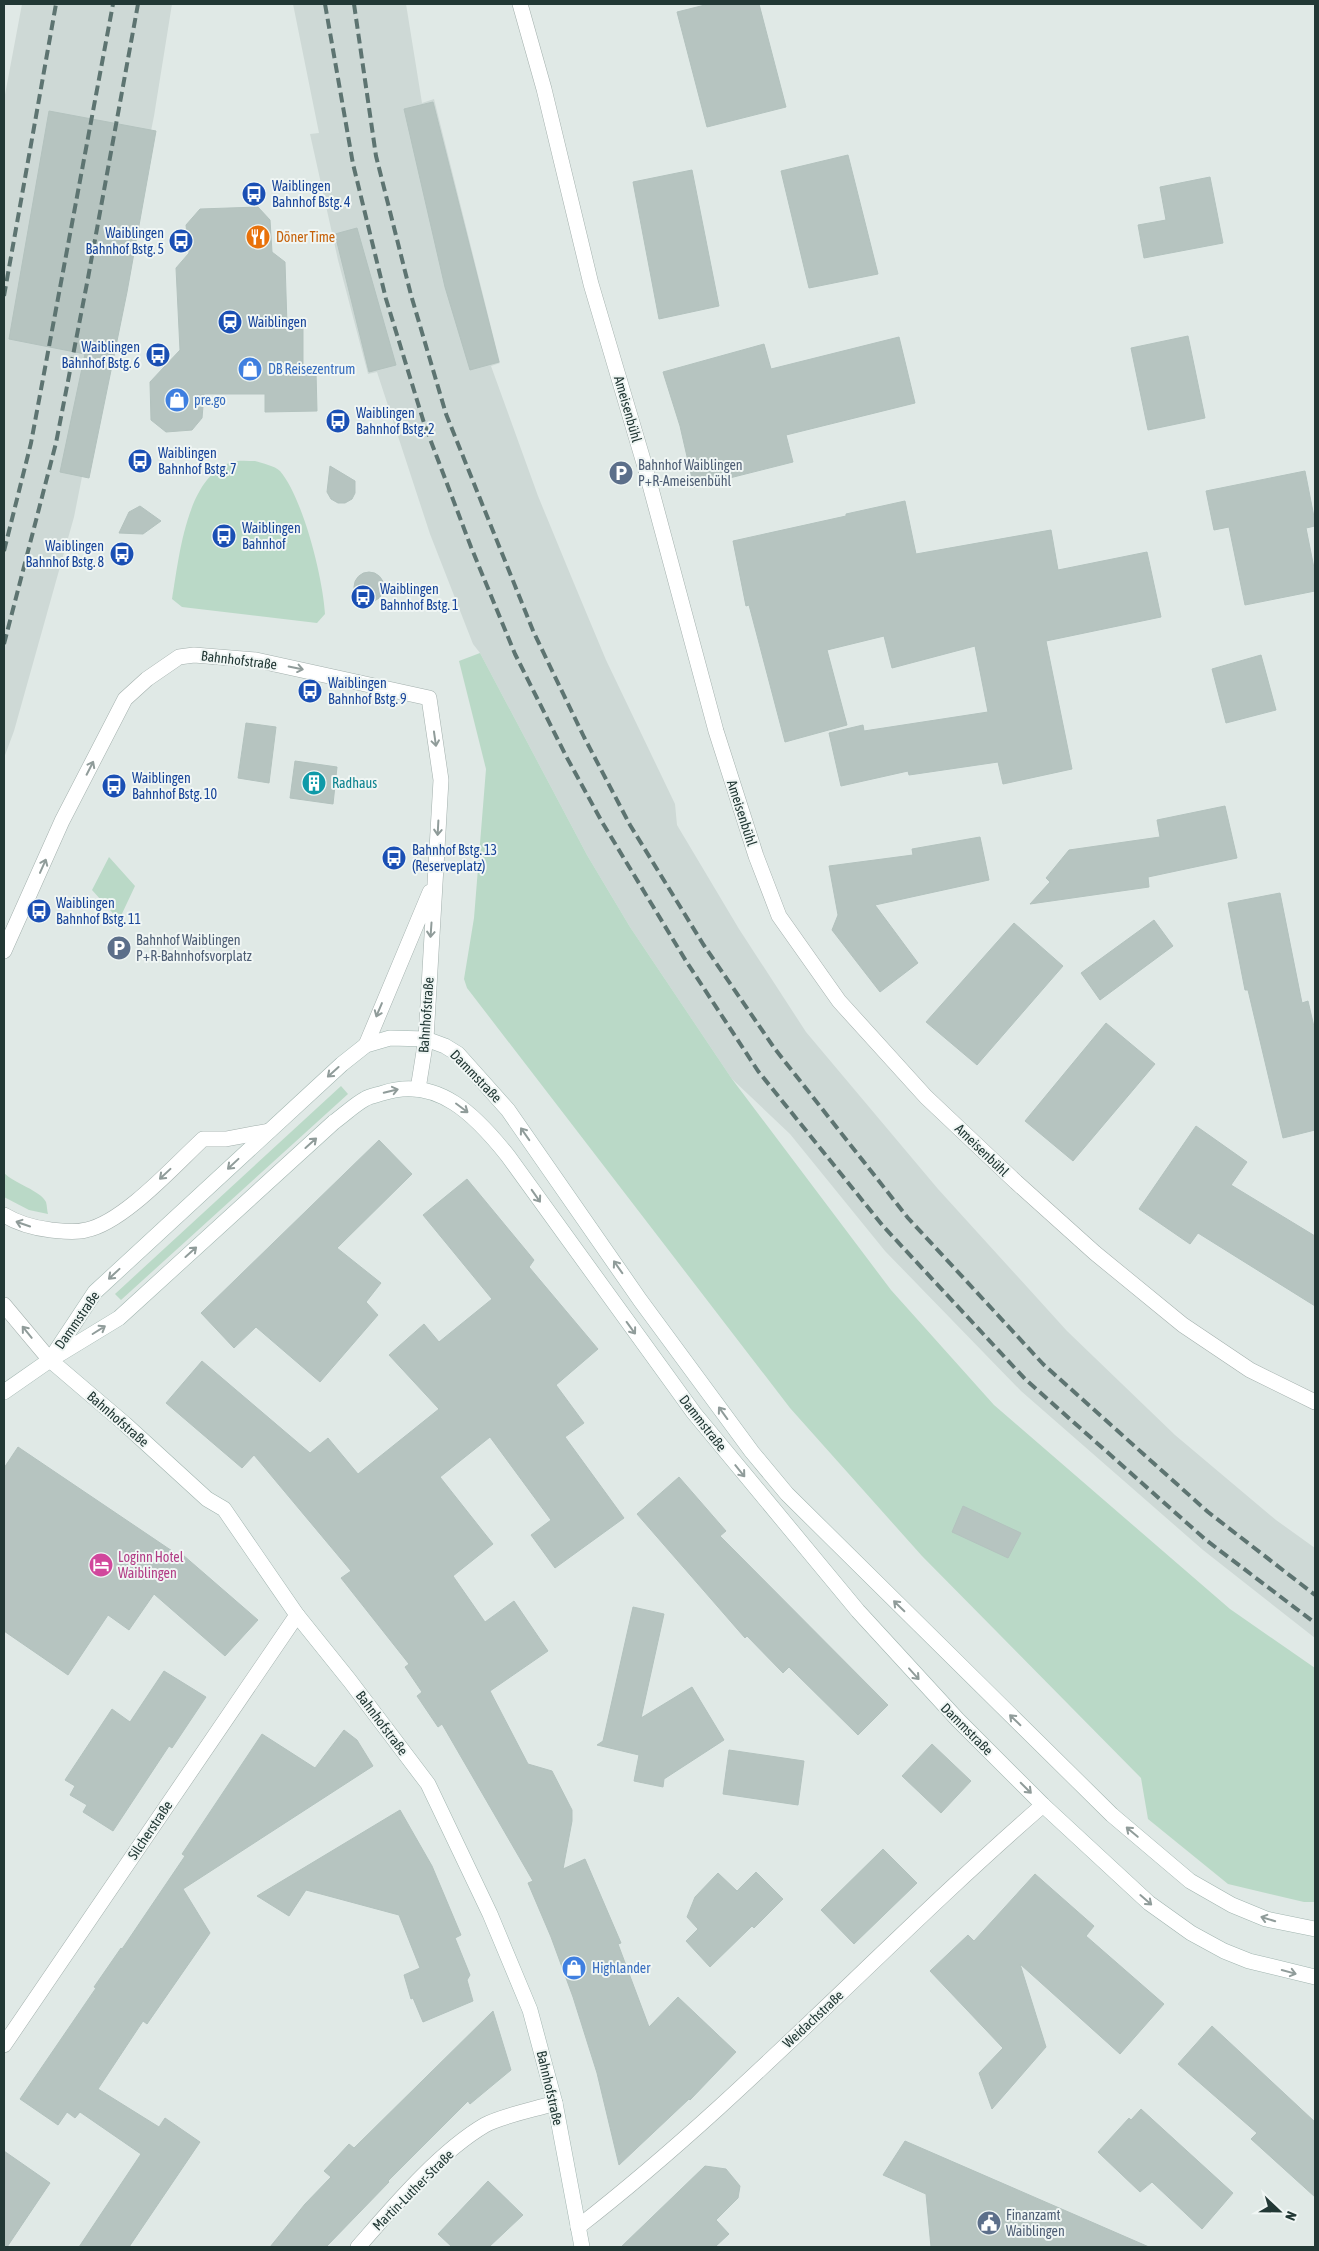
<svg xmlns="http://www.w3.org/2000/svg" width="1319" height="2251" font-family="'Asap Condensed',sans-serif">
<rect width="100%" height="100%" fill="#e0e9e6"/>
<path fill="#ced9d6" d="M 22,4 L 172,4 L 154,116 L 74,517 L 14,731 L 4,758 L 4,100 Z
M 293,4 L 406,4 L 422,103 L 434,99 L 500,363 L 491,366 L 538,496 L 573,581 L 606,660 L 675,804 L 677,825 L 739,929 L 806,1032 L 938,1189 L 1067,1331 L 1175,1435 L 1276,1520 L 1315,1548 L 1315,1638 L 1203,1550 L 1021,1391 L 885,1251 L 790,1134 L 732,1079 L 630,927 L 587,855 L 480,653 L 473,644 L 430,534 L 377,372 L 368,374 L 338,260 L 310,134 L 319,133 Z"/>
<path fill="#bad9c7" d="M 255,461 C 262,463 275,466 280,471 C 303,498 323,578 325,614 L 317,623 L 182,607 L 172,599 C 179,559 186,476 232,462 C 239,460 248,461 255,461 Z
M 480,653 L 587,855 L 630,927 L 732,1079 L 891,1290 L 994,1405 L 1230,1609 L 1315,1668 L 1315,1902 L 1304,1902 L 1228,1884 L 1148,1819 L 1141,1778 L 922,1556 L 790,1408 L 467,988 L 464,979 L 474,918 L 486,769 L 459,661 Z
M 109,857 L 135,886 L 119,920 L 92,890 Z
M 341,1086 L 348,1094 L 121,1300 L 115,1294 Z
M 4,1173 C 14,1183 41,1191 46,1202 C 47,1205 47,1211 48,1214 L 29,1210 L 4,1197 Z"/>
<path fill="#b6c4c0" stroke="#b3c2be" d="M 709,4 L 759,4 L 786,107 L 707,127 L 677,12 Z
M 433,102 L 499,362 L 470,370 L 445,287 L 404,109 Z
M 49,111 L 156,131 L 127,292 L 89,478 L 60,472 L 85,354 L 9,339 Z
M 848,155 L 878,274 L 809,288 L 781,171 Z
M 692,170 L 719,306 L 659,319 L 633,182 Z
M 1210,177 L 1223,243 L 1144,258 L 1138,225 L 1166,220 L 1160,187 Z
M 258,207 L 270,220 L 272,252 L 285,262 L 287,325 L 303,324 L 303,373 L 316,372 L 317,411 L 265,412 L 265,394 L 204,394 L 202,418 L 192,430 L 166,432 L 151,420 L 150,382 L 180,350 L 176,268 L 189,253 L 186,225 L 200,209 Z
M 357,228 L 396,365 L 369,372 L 335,234 Z
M 1188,336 L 1205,418 L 1148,430 L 1131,348 Z
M 899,337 L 915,403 L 786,435 L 793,462 L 694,487 L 680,426 L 663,372 L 764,344 L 771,369 Z
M 330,466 L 355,481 L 355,493 L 352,499 L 345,503 L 338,503 L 331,499 L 327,492 Z
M 1305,471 L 1315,522 L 1315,526 L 1306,528 L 1315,573 L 1315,591 L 1245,605 L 1229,527 L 1214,530 L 1206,491 Z
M 905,501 L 916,554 L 1051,530 L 1058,570 L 1147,552 L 1161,617 L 1046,641 L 1072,769 L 1003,784 L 998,762 L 909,775 L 908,771 L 841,786 L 829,733 L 863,725 L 864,731 L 988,712 L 975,646 L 892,668 L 884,636 L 827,650 L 847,725 L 785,742 L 749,605 L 746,606 L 733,541 L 846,516 L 846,514 Z
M 140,506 L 161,521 L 143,534 L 119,533 L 129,512 Z
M354 587a15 15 0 1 1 30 0a15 15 0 1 1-30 0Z
M 1261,655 L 1276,710 L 1226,723 L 1212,669 Z
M 246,723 L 276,727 L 269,783 L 238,778 Z
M 295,761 L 337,767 L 333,804 L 290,798 Z
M 1225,806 L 1237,858 L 1148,877 L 1149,887 L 1030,904 L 1050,882 L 1046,878 L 1069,850 L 1160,837 L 1157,820 Z
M 980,837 L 989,880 L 875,905 L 918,963 L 880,992 L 832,930 L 838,915 L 829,866 L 913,855 L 912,849 Z
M 1280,893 L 1302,1003 L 1308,1001 L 1315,1031 L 1315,1130 L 1283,1138 L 1248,990 L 1245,990 L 1228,903 Z
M 1154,920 L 1173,946 L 1100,1000 L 1081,973 Z
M 1014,923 L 1063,966 L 977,1065 L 926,1022 Z
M 1106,1023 L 1155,1064 L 1073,1161 L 1025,1121 Z
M 1196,1126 L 1247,1162 L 1231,1185 L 1315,1236 L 1315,1306 L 1198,1233 L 1190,1244 L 1139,1209 Z
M 379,1140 L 412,1174 L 337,1248 L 381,1283 L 366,1302 L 378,1315 L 320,1382 L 256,1327 L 234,1348 L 201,1313 Z
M 467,1179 L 534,1260 L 529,1267 L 598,1349 L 556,1385 L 584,1423 L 565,1437 L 624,1518 L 555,1568 L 531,1535 L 551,1520 L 490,1437 L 440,1477 L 493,1544 L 453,1576 L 485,1622 L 514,1601 L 548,1651 L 490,1691 L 528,1764 L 552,1771 L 572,1810 L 572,1821 L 563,1869 L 585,1859 L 621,1943 L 618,1944 L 649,2027 L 678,1997 L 736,2052 L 690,2100 L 689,2099 L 619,2165 L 597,2073 L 573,1997 L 551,1937 L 528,1883 L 533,1881 L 442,1724 L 438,1727 L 417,1696 L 422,1692 L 405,1667 L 409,1664 L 341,1578 L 351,1571 L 254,1455 L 242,1468 L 166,1403 L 202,1361 L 310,1453 L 328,1438 L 358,1474 L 439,1409 L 389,1355 L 424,1324 L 439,1342 L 492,1299 L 423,1215 Z
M 18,1447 L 181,1557 L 183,1555 L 258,1620 L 225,1656 L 154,1594 L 129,1630 L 108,1615 L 68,1675 L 4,1631 L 4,1468 Z
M 679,1477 L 726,1531 L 720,1536 L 888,1705 L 858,1735 L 789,1667 L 783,1673 L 747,1636 L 745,1638 L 637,1514 Z
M 963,1506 L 1021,1533 L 1008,1558 L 952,1532 Z
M 633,1607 L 664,1614 L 641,1718 L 692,1687 L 724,1740 L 664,1779 L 663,1787 L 634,1781 L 639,1755 L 597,1745 L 603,1741 Z
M 164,1671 L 206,1697 L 172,1748 L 169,1746 L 113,1831 L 83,1812 L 87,1805 L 70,1795 L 75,1786 L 65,1780 L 112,1709 L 130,1722 Z
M 344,1730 L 357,1740 L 373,1766 L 183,1889 L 210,1933 L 147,2024 L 143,2021 L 98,2089 L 159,2127 L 165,2118 L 200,2142 L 129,2247 L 79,2247 L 141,2154 L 80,2112 L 75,2118 L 67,2112 L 58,2125 L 20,2099 L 96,1988 L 94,1987 L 121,1948 L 122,1949 L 185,1856 L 182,1854 L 262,1734 L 315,1768 Z
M 932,1744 L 971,1781 L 941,1813 L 902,1776 Z
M 729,1750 L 804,1761 L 798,1805 L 723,1794 Z
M 400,1810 L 432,1866 L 461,1935 L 455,1938 L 470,1975 L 467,1980 L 473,2001 L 423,2022 L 413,1998 L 411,1999 L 404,1975 L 420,1968 L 399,1915 L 306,1890 L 289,1916 L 257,1896 Z
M 883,1849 L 917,1883 L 854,1944 L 821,1910 Z
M 756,1872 L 783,1899 L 754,1928 L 752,1926 L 710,1967 L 686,1941 L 698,1929 L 687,1917 L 695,1897 L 718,1873 L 737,1891 Z
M 1035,1874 L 1094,1926 L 1086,1936 L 1164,2004 L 1120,2054 L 1020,1964 L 1046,2047 L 992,2109 L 979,2073 L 1003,2048 L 930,1971 L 968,1935 L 974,1941 Z
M 493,2011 L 511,2070 L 470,2104 L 468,2101 L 388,2181 L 389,2182 L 326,2247 L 270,2247 L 305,2204 L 331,2177 L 324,2171 L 349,2144 L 354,2148 Z
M 1212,2026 L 1315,2122 L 1315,2197 L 1251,2139 L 1257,2133 L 1178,2064 Z
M 1141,2109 L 1233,2193 L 1202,2229 L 1152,2182 L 1140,2192 L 1098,2152 L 1129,2118 L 1131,2120 Z
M 905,2141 L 1080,2217 L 1149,2247 L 931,2247 L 926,2194 L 883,2175 Z
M 4,2151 L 50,2183 L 7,2247 L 4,2247 Z
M 705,2166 L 726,2169 L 740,2186 L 738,2198 L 716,2220 L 729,2234 L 715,2247 L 621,2247 Z
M 488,2181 L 523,2215 L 489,2247 L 452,2247 L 438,2234 Z"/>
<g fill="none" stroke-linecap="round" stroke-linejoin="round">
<defs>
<path id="street" d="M 520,4 L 544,89 L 591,284 L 646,470 L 716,731 L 756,856 L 779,916 L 839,1001 L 926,1097 L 1016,1182 L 1095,1253 L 1183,1325 L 1250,1370 L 1315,1402
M 4,951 L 62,821 L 125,699 L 147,679 L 179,657 L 194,655 L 256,660 L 429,698 L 441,780 L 426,1039 L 418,1089
M 366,1045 L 430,892
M 4,1215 C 19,1224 34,1228 51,1230 C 62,1231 75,1233 86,1230 C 123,1223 175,1165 203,1139 L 226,1139 L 269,1131
M 4,1305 L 50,1360
M 4,2045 L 297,1615
M 578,2227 C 743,2099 885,1942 1043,1805
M 358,2247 C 393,2207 439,2152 485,2125 C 501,2116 536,2109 555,2103"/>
<path id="secondary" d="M 52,1357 L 95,1292 L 342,1064 L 366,1045 L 390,1038 L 426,1039 L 445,1046 L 458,1054 L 508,1110 L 640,1300 L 752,1452 L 787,1494 L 1112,1815 L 1190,1881 L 1232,1905 L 1266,1919 L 1315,1929
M 50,1360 L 125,1424 L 207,1499 L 224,1509 L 297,1615 L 350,1681 L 428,1784 L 490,1914 L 530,2010 L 555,2103 L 582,2247
M 4,1392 L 50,1360 L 119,1318 L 334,1122 C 344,1115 354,1105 365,1099 C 370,1096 377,1095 383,1093 C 438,1075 477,1117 508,1156 L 694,1413 L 858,1611 L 958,1720 L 1043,1805 L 1149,1903 L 1191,1933 L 1224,1951 L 1249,1961 L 1315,1977"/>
</defs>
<use href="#street" stroke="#a3b0ad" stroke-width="16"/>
<use href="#secondary" stroke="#a0b4af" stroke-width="16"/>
<use href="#street" stroke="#fff" stroke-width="15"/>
<use href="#secondary" stroke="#fff" stroke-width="15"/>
<path stroke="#5d7471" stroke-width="4" stroke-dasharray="10 5" stroke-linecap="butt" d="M 325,4 L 353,164 L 386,299 L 424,423 L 471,547 L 515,654 L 566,756 L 602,822 L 686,961 L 758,1071 L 883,1226 L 1025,1379 L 1206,1540 L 1315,1623
M 354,4 L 376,156 L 411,295 L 446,414 L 534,633 L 584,737 L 630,825 L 703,944 L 775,1049 L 908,1218 L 1043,1364 L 1208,1512 L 1315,1595
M 4,296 L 56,4
M 4,551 L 31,443 L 113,4
M 4,644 L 56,443 L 88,278 L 138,4"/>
</g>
<defs><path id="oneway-shaft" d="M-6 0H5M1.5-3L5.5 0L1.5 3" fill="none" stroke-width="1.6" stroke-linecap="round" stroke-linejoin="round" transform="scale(1.25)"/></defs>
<g stroke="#909c9a">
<use href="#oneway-shaft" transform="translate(296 668) rotate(11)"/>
<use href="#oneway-shaft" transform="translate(435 739) rotate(82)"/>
<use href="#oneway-shaft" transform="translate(90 768) rotate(-63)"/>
<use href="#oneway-shaft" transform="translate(438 828) rotate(93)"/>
<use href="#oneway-shaft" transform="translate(43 866) rotate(-66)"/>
<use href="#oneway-shaft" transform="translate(431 930) rotate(94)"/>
<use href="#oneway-shaft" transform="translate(379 1010) rotate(113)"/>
<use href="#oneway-shaft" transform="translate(333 1072) rotate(138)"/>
<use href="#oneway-shaft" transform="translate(391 1091) rotate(-14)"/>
<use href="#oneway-shaft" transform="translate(462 1108) rotate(37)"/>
<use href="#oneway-shaft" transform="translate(525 1134) rotate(-125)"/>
<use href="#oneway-shaft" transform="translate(311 1143) rotate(-42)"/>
<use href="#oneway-shaft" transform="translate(233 1164) rotate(137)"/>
<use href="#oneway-shaft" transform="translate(165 1174) rotate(137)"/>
<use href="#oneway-shaft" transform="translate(536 1196) rotate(55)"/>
<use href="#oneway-shaft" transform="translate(23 1224) rotate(-161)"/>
<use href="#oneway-shaft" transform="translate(191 1252) rotate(-42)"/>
<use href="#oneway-shaft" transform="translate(618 1267) rotate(-125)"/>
<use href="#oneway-shaft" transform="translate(114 1274) rotate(137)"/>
<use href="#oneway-shaft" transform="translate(631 1328) rotate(54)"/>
<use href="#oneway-shaft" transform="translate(99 1330) rotate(-32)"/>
<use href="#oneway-shaft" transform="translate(27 1332) rotate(-129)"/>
<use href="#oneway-shaft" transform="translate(723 1413) rotate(-126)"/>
<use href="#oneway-shaft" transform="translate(740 1471) rotate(51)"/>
<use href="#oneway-shaft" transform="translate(899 1606) rotate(-136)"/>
<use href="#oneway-shaft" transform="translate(914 1674) rotate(48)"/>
<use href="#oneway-shaft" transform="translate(1015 1720) rotate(-136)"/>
<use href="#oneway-shaft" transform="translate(1026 1788) rotate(45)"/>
<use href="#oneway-shaft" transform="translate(1132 1832) rotate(-140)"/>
<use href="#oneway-shaft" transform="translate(1146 1900) rotate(41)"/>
<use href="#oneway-shaft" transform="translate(1268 1919) rotate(-163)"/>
<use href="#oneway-shaft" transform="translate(1289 1972) rotate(15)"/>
</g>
<defs>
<symbol id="bus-disc" viewBox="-11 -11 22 22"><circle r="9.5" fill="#1a4fb4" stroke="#f0f6f4"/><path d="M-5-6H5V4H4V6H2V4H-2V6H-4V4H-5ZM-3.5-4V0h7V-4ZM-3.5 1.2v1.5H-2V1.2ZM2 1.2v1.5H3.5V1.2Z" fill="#fff"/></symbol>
<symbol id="restaurant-disc" viewBox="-11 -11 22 22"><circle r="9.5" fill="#e8710a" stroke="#f0f6f4"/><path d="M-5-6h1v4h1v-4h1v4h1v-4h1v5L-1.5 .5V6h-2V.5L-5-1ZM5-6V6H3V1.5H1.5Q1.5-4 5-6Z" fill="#fff"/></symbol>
<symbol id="station-disc" viewBox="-11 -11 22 22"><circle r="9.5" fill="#1a4fb4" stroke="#f0f6f4"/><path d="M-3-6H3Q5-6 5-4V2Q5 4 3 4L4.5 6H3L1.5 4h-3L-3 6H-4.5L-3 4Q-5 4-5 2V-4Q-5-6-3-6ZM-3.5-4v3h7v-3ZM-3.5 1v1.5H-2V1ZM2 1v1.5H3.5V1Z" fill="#fff"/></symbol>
<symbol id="shop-disc" viewBox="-11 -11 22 22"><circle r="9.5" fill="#3f7fe0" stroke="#f0f6f4"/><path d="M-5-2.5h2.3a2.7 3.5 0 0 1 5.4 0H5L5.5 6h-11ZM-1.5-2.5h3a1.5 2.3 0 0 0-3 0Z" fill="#fff"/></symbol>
<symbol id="parking-disc" viewBox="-11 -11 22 22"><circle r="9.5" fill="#5c6f8a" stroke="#f0f6f4"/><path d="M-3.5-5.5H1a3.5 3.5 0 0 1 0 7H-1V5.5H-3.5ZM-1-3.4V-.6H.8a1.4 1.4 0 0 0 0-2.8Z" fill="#fff"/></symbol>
<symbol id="building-disc" viewBox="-11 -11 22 22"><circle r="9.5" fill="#0f9aa8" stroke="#f0f6f4"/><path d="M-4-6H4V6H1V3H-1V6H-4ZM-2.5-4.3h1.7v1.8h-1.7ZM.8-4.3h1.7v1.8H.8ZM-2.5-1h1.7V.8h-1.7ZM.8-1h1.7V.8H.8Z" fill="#fff"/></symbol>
<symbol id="hotel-disc" viewBox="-11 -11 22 22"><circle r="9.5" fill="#d1479c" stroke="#f0f6f4"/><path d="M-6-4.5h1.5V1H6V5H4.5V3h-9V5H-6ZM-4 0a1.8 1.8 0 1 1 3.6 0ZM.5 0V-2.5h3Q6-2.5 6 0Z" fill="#fff"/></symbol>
<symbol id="civic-disc" viewBox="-11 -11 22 22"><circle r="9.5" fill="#5c6f8a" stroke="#f0f6f4"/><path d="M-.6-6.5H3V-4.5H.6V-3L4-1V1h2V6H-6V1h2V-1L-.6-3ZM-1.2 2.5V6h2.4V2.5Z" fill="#fff"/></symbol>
</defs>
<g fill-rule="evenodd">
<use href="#bus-disc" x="240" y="180" width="28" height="28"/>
<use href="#restaurant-disc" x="244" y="223" width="28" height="28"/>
<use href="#bus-disc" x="167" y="227" width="28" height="28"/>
<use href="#station-disc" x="216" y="308" width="28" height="28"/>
<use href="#bus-disc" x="144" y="341" width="28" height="28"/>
<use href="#shop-disc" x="236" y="355" width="28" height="28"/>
<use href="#shop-disc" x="163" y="386" width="28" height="28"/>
<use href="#bus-disc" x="324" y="407" width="28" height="28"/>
<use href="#bus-disc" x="126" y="447" width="28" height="28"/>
<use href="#parking-disc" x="607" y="459" width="28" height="28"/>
<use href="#bus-disc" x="210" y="522" width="28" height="28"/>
<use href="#bus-disc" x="108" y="540" width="28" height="28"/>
<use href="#bus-disc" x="349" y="583" width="28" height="28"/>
<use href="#bus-disc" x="296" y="677" width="28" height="28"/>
<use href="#building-disc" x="300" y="769" width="28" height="28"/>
<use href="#bus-disc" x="100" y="772" width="28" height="28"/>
<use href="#bus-disc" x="380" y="844" width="28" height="28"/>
<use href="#bus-disc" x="25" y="897" width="28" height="28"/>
<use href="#parking-disc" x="105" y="934" width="28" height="28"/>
<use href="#hotel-disc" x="87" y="1551" width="28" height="28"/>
<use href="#shop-disc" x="560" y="1954" width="28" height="28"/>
<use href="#civic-disc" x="975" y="2209" width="28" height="28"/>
</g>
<g text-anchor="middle" stroke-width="4" stroke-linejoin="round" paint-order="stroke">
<g font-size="14" fill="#164399" stroke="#f0f6f4" text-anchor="start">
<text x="272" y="191">Waiblingen<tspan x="272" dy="16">Bahnhof Bstg. 4</tspan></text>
<text x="164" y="238" text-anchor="end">Waiblingen<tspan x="164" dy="16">Bahnhof Bstg. 5</tspan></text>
<text x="248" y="327">Waiblingen</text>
<text x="140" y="352" text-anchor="end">Waiblingen<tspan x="140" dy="16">Bahnhof Bstg. 6</tspan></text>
<text x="356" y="418">Waiblingen<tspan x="356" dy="16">Bahnhof Bstg. 2</tspan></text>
<text x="158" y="458">Waiblingen<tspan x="158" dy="16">Bahnhof Bstg. 7</tspan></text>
<text x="242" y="533">Waiblingen<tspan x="242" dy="16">Bahnhof</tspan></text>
<text x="104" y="551" text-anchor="end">Waiblingen<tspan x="104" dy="16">Bahnhof Bstg. 8</tspan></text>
<text x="380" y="594">Waiblingen<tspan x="380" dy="16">Bahnhof Bstg. 1</tspan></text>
<text x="328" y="688">Waiblingen<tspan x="328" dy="16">Bahnhof Bstg. 9</tspan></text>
<text x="132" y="783">Waiblingen<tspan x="132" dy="16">Bahnhof Bstg. 10</tspan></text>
<text x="412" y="855">Bahnhof Bstg. 13<tspan x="412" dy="16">(Reserveplatz)</tspan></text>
<text x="56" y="908">Waiblingen<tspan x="56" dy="16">Bahnhof Bstg. 11</tspan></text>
</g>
<g font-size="14" fill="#c56008" stroke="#f0f6f4" text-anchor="start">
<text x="276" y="242">Döner Time</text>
</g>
<g font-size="14" fill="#366cbe" stroke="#f0f6f4" text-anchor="start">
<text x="268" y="374">DB Reisezentrum</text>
<text x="194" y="405">pre.go</text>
<text x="592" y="1973">Highlander</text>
</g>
<g font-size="14" fill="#223835" stroke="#f0f6f4">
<text transform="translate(628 409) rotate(74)" y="5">Ameisenbühl</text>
<text transform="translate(239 660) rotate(7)" y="5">Bahnhofstraße</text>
<text transform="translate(742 813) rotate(72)" y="5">Ameisenbühl</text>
<text transform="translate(426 1015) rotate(-86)" y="5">Bahnhofstraße</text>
<text transform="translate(476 1076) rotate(46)" y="5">Dammstraße</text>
<text transform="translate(982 1150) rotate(44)" y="5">Ameisenbühl</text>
<text transform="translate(77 1320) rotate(-55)" y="5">Dammstraße</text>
<text transform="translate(118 1419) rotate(41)" y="5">Bahnhofstraße</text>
<text transform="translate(703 1423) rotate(52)" y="5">Dammstraße</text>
<text transform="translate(382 1723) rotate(53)" y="5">Bahnhofstraße</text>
<text transform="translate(967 1729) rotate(45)" y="5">Dammstraße</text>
<text transform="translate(150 1830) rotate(-56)" y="5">Silcherstraße</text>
<text transform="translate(813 2019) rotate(-43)" y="5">Weidachstraße</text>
<text transform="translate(550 2088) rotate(77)" y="5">Bahnhofstraße</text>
<text transform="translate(413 2190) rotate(-45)" y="5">Martin-Luther-Straße</text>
</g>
<g font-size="14" fill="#4e5e75" stroke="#f0f6f4" text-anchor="start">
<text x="638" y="470">Bahnhof Waiblingen<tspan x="638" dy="16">P+R-Ameisenbühl</tspan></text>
<text x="136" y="945">Bahnhof Waiblingen<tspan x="136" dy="16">P+R-Bahnhofsvorplatz</tspan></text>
<text x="1006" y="2220">Finanzamt<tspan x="1006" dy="16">Waiblingen</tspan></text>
</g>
<g font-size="14" fill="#0d838f" stroke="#f0f6f4" text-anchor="start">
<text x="332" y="788">Radhaus</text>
</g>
<g font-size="14" fill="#b23c85" stroke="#f0f6f4" text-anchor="start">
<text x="118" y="1562">Loginn Hotel<tspan x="118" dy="16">Waiblingen</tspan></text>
</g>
</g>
<rect width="1319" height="2251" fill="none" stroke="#223835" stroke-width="10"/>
<g transform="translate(1279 2211) rotate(112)" stroke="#f0f6f4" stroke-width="4" paint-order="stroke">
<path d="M0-4L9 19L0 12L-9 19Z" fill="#223835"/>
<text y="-8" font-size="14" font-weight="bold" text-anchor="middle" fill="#223835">N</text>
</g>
</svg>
